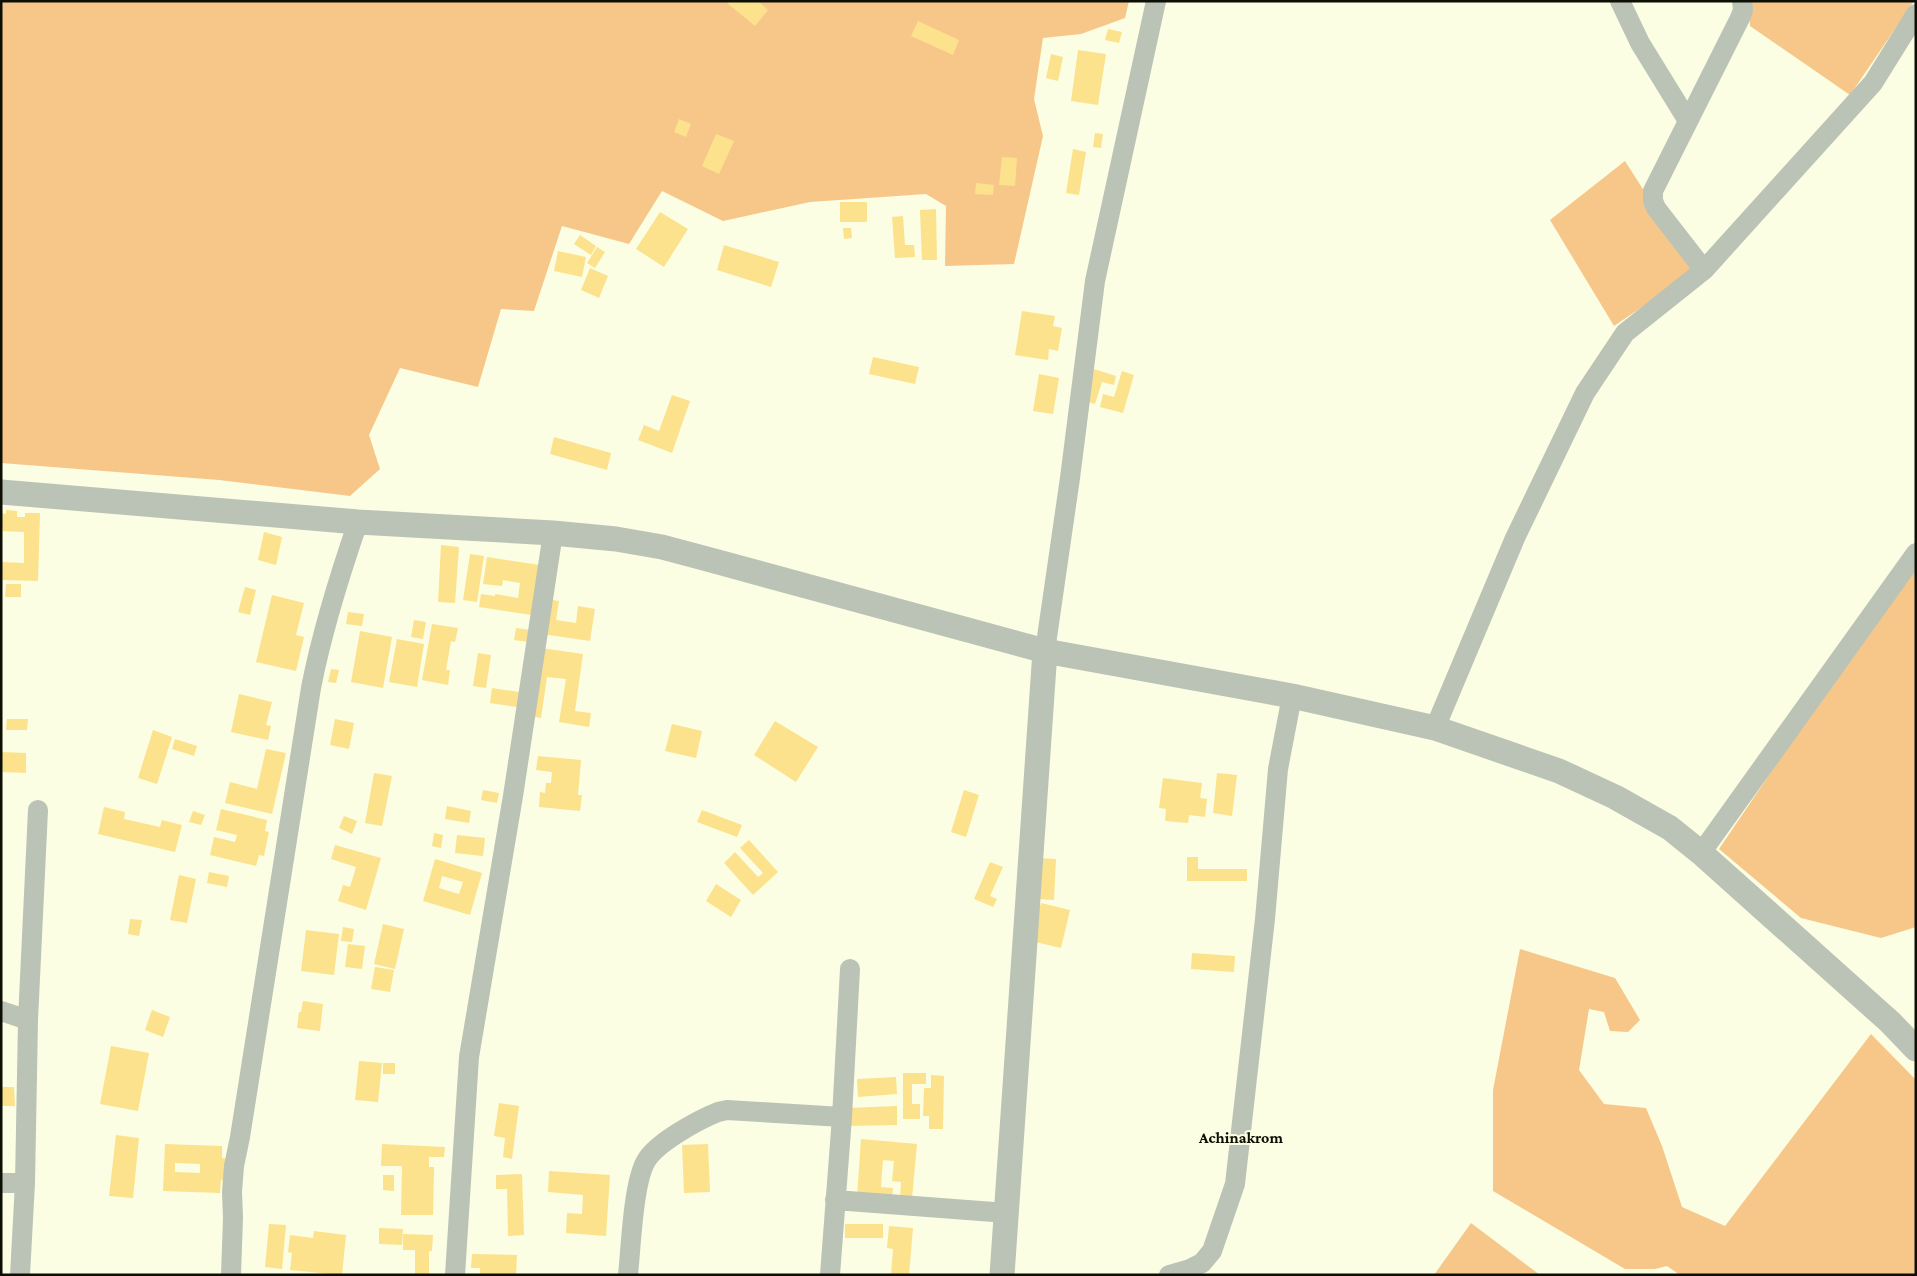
<svg xmlns="http://www.w3.org/2000/svg" width="1917" height="1276" font-family="'Crimson Pro',serif">
<rect width="100%" height="100%" fill="#fbfee2"/>
<path fill="#f7c78a" d="M 1,1 L 1129,1 L 1125,18 L 1081,34 L 1043,38 L 1034,99 L 1043,136 L 1014,264 L 945,266 L 946,206 L 926,194 L 810,202 L 723,221 L 662,191 L 629,244 L 562,226 L 534,311 L 501,309 L 478,387 L 400,368 L 369,435 L 380,469 L 350,496 L 219,480 L 1,463 Z
M 1748,1 L 1914,1 L 1850,95 L 1750,26 Z
M 1625,161 L 1695,271 L 1614,326 L 1550,220 Z
M 1916,567 L 1916,927 L 1881,938 L 1801,918 L 1719,849 L 1862,638 Z
M 1520,949 L 1615,978 L 1640,1020 L 1628,1032 L 1610,1031 L 1604,1012 L 1589,1009 L 1579,1070 L 1604,1104 L 1646,1108 L 1662,1146 L 1682,1207 L 1725,1226 L 1871,1034 L 1916,1080 L 1916,1275 L 1680,1275 L 1667,1266 L 1655,1269 L 1625,1269 L 1493,1191 L 1493,1090 Z
M 1471,1223 L 1540,1275 L 1434,1275 Z"/>
<path fill="#fce28c" fill-rule="evenodd" d="M 729,1 L 758,1 L 768,10 L 755,26 L 727,3 Z
M 918,21 L 959,40 L 953,55 L 911,36 Z
M 1108,29 L 1122,32 L 1119,43 L 1105,40 Z
M 1078,50 L 1106,54 L 1098,105 L 1071,101 Z
M 1051,54 L 1063,57 L 1058,81 L 1046,78 Z
M 679,119 L 691,124 L 686,137 L 674,132 Z
M 1095,133 L 1103,134 L 1101,148 L 1093,147 Z
M 716,134 L 734,141 L 719,174 L 702,166 Z
M 1073,149 L 1086,152 L 1079,195 L 1066,193 Z
M 1002,157 L 1017,158 L 1015,186 L 999,185 Z
M 976,183 L 994,185 L 993,195 L 975,194 Z
M 840,202 L 867,202 L 867,222 L 840,222 Z
M 936,209 L 937,260 L 922,260 L 920,210 Z
M 660,212 L 688,229 L 664,267 L 636,249 Z
M 903,216 L 905,245 L 914,245 L 915,257 L 895,258 L 892,217 Z
M 843,228 L 851,228 L 852,238 L 844,239 Z
M 580,235 L 596,246 L 591,255 L 574,244 Z
M 724,245 L 779,262 L 771,287 L 717,270 Z
M 597,247 L 605,252 L 595,268 L 587,263 Z
M 558,251 L 586,257 L 582,277 L 554,271 Z
M 590,268 L 608,276 L 599,298 L 581,290 Z
M 1022,311 L 1055,316 L 1053,326 L 1062,328 L 1058,351 L 1049,349 L 1048,360 L 1015,355 Z
M 873,357 L 919,367 L 915,384 L 869,374 Z
M 1094,369 L 1116,376 L 1114,385 L 1102,382 L 1095,404 L 1085,401 Z
M 1122,371 L 1134,375 L 1123,413 L 1100,407 L 1103,394 L 1114,397 Z
M 1039,374 L 1059,378 L 1053,414 L 1033,411 Z
M 672,395 L 690,401 L 672,453 L 638,440 L 644,425 L 659,431 Z
M 554,437 L 611,453 L 607,470 L 550,454 Z
M 6,510 L 17,511 L 17,517 L 25,517 L 25,513 L 40,513 L 38,581 L 1,580 L 1,562 L 24,563 L 24,532 L 1,531 L 1,513 L 6,514 Z
M 264,532 L 282,537 L 276,565 L 258,560 Z
M 441,545 L 459,547 L 455,603 L 438,602 Z
M 470,554 L 484,556 L 477,602 L 463,600 Z
M 487,557 L 540,565 L 532,615 L 479,607 L 481,594 L 495,596 L 495,594 L 518,598 L 520,583 L 503,580 L 502,586 L 483,584 Z
M 6,584 L 21,584 L 21,597 L 5,597 Z
M 245,587 L 256,590 L 250,615 L 238,612 Z
M 272,595 L 304,603 L 296,635 L 304,637 L 296,671 L 256,662 Z
M 547,599 L 559,601 L 556,620 L 576,623 L 578,606 L 595,609 L 590,641 L 542,634 Z
M 348,612 L 364,614 L 362,626 L 346,624 Z
M 414,620 L 426,622 L 423,639 L 411,637 Z
M 432,624 L 458,628 L 455,642 L 451,641 L 446,670 L 450,670 L 448,685 L 422,680 Z
M 516,628 L 531,630 L 529,642 L 514,640 Z
M 360,631 L 392,637 L 383,688 L 351,682 Z
M 397,639 L 424,644 L 417,687 L 389,682 Z
M 541,648 L 583,654 L 575,711 L 591,713 L 589,727 L 559,722 L 566,679 L 547,677 L 541,718 L 531,716 Z
M 478,653 L 491,655 L 486,688 L 473,686 Z
M 331,669 L 339,670 L 336,683 L 328,682 Z
M 492,688 L 519,692 L 517,707 L 490,703 Z
M 239,694 L 272,702 L 266,725 L 271,726 L 268,740 L 231,732 Z
M 7,719 L 28,719 L 27,730 L 6,730 Z
M 335,719 L 354,723 L 349,749 L 330,745 Z
M 775,721 L 818,747 L 796,782 L 754,755 Z
M 672,724 L 702,731 L 696,758 L 665,751 Z
M 153,730 L 172,737 L 157,784 L 138,778 Z
M 175,739 L 197,746 L 194,756 L 172,749 Z
M 266,749 L 286,753 L 272,814 L 225,803 L 230,782 L 257,789 Z
M 1,752 L 26,753 L 26,773 L 1,772 Z
M 538,756 L 581,760 L 578,795 L 582,795 L 580,811 L 539,807 L 540,792 L 545,793 L 546,783 L 551,783 L 552,772 L 536,770 Z
M 374,773 L 392,776 L 382,826 L 365,823 Z
M 1217,773 L 1237,775 L 1232,816 L 1213,813 Z
M 1163,778 L 1202,783 L 1200,798 L 1207,799 L 1205,817 L 1189,815 L 1188,823 L 1165,821 L 1166,809 L 1159,808 Z
M 483,790 L 499,793 L 497,803 L 481,800 Z
M 964,790 L 979,795 L 966,837 L 951,832 Z
M 447,806 L 471,811 L 469,823 L 445,819 Z
M 104,807 L 125,812 L 124,819 L 160,827 L 162,820 L 182,825 L 175,852 L 98,834 Z
M 221,809 L 267,820 L 265,831 L 269,832 L 264,856 L 259,855 L 256,866 L 210,855 L 214,837 L 235,842 L 237,835 L 216,830 Z
M 702,810 L 742,825 L 737,837 L 697,822 Z
M 193,811 L 205,815 L 201,825 L 189,822 Z
M 344,816 L 357,821 L 352,834 L 339,828 Z
M 434,833 L 443,835 L 441,848 L 432,846 Z
M 457,835 L 485,838 L 483,856 L 455,853 Z
M 749,840 L 778,872 L 753,895 L 724,863 L 735,852 L 758,877 L 763,873 L 740,848 Z
M 335,845 L 381,858 L 366,910 L 338,901 L 343,885 L 350,887 L 356,867 L 331,859 Z
M 1187,857 L 1198,857 L 1198,869 L 1247,869 L 1247,881 L 1187,881 Z
M 1038,858 L 1056,859 L 1054,900 L 1036,899 Z
M 435,859 L 482,873 L 470,915 L 423,901 ZM 442,876 L 463,882 L 459,894 L 439,888 Z
M 990,862 L 1003,867 L 990,896 L 997,899 L 993,907 L 974,899 Z
M 209,872 L 229,876 L 227,887 L 207,883 Z
M 179,875 L 196,879 L 187,923 L 170,920 Z
M 716,884 L 741,900 L 731,917 L 706,901 Z
M 1041,903 L 1070,910 L 1061,948 L 1031,941 Z
M 130,919 L 142,920 L 139,936 L 128,934 Z
M 383,924 L 404,929 L 395,969 L 374,964 Z
M 343,927 L 354,929 L 352,942 L 341,941 Z
M 306,930 L 339,934 L 334,975 L 301,971 Z
M 348,944 L 365,946 L 362,969 L 345,967 Z
M 1192,953 L 1235,956 L 1234,972 L 1191,969 Z
M 375,967 L 394,970 L 390,992 L 371,989 Z
M 303,1001 L 323,1004 L 320,1031 L 297,1028 L 299,1012 L 301,1012 Z
M 152,1010 L 170,1017 L 163,1037 L 145,1030 Z
M 111,1046 L 149,1053 L 138,1111 L 100,1104 Z
M 359,1061 L 382,1063 L 378,1102 L 355,1100 Z
M 383,1063 L 395,1063 L 395,1074 L 383,1074 Z
M 903,1073 L 926,1073 L 926,1084 L 912,1084 L 912,1104 L 920,1104 L 920,1119 L 903,1119 Z
M 931,1075 L 944,1076 L 943,1129 L 929,1129 L 929,1116 L 923,1116 L 924,1088 L 931,1088 Z
M 896,1077 L 897,1094 L 858,1097 L 857,1079 Z
M 1,1087 L 14,1087 L 15,1106 L 1,1106 Z
M 499,1103 L 519,1106 L 512,1159 L 503,1157 L 505,1138 L 494,1136 Z
M 897,1106 L 897,1125 L 848,1126 L 847,1108 Z
M 116,1135 L 139,1138 L 133,1198 L 109,1196 Z
M 861,1139 L 917,1144 L 912,1198 L 900,1197 L 901,1182 L 892,1181 L 894,1161 L 883,1160 L 881,1187 L 893,1188 L 892,1200 L 857,1197 Z
M 165,1144 L 222,1146 L 222,1158 L 227,1159 L 226,1181 L 221,1180 L 220,1193 L 163,1191 ZM 175,1163 L 200,1164 L 200,1173 L 175,1172 Z
M 382,1144 L 445,1147 L 444,1157 L 429,1157 L 429,1167 L 434,1167 L 433,1215 L 401,1215 L 402,1166 L 381,1166 Z
M 708,1144 L 710,1192 L 684,1193 L 682,1145 Z
M 549,1171 L 610,1175 L 606,1236 L 566,1233 L 567,1213 L 582,1214 L 583,1195 L 548,1192 Z
M 522,1174 L 524,1235 L 508,1236 L 507,1189 L 496,1189 L 496,1175 Z
M 383,1175 L 394,1175 L 394,1191 L 383,1190 Z
M 269,1224 L 286,1225 L 282,1269 L 265,1267 Z
M 845,1224 L 883,1224 L 883,1238 L 845,1238 Z
M 889,1226 L 913,1228 L 909,1275 L 891,1275 L 893,1249 L 887,1248 Z
M 379,1228 L 403,1229 L 402,1245 L 379,1244 Z
M 314,1231 L 346,1235 L 342,1275 L 290,1270 L 292,1253 L 288,1252 L 290,1235 L 313,1238 Z
M 403,1234 L 433,1235 L 432,1251 L 429,1251 L 429,1275 L 415,1275 L 415,1250 L 403,1250 Z
M 472,1254 L 517,1255 L 516,1275 L 480,1275 L 480,1268 L 471,1268 Z"/>
<g fill="none" stroke-linecap="round" stroke-linejoin="round">
<path stroke="#bbc3b6" stroke-width="20" d="M 1620,1 L 1640,43 L 1688,121
M 1704,270 L 1656,208 L 1653,201 L 1653,191 L 1740,18 L 1743,10 L 1742,1
M 1045,651 L 1070,478 L 1095,281 L 1156,1
M 1435,728 L 1515,538 L 1585,393 L 1625,333 L 1704,270 L 1873,83 L 1916,14
M 1701,853 L 1916,553
M 1,1011 L 28,1020
M 1,1183 L 25,1183
M 835,1200 L 1007,1213
M 20,1275 L 25,1183 L 28,1020 L 38,810
M 231,1275 L 233,1218 L 232,1192 L 234,1166 L 240,1137 L 311,688 C 322,631 339,577 358,522
M 455,1275 L 469,1057 L 513,796 L 553,533
M 628,1275 C 631,1248 633,1183 646,1161 C 656,1143 698,1120 718,1112 L 727,1110 L 842,1117
M 830,1275 L 842,1117 L 850,969
M 1169,1275 L 1190,1269 L 1202,1263 L 1212,1251 L 1235,1184 L 1265,919 L 1278,769 L 1292,696"/>
<path stroke="#bbc3b6" stroke-width="25" d="M 1,492 L 358,522 L 553,533 L 616,539 L 662,547 L 707,559 L 1045,651 L 1292,696 L 1435,728 L 1559,771 L 1615,797 L 1670,828 L 1701,853 L 1890,1022 L 1916,1049
M 1002,1275 L 1045,651"/>
</g>
<g text-anchor="middle" stroke-width="4" stroke-linejoin="round" paint-order="stroke">
<g font-size="16" font-weight="bold" fill="#0d0e04" stroke="#fbfee2">
<text x="1241" y="1143">Achinakrom</text>
</g>
</g>
<rect width="1917" height="1276" fill="none" stroke="#0d0e04" stroke-width="5"/>
</svg>
